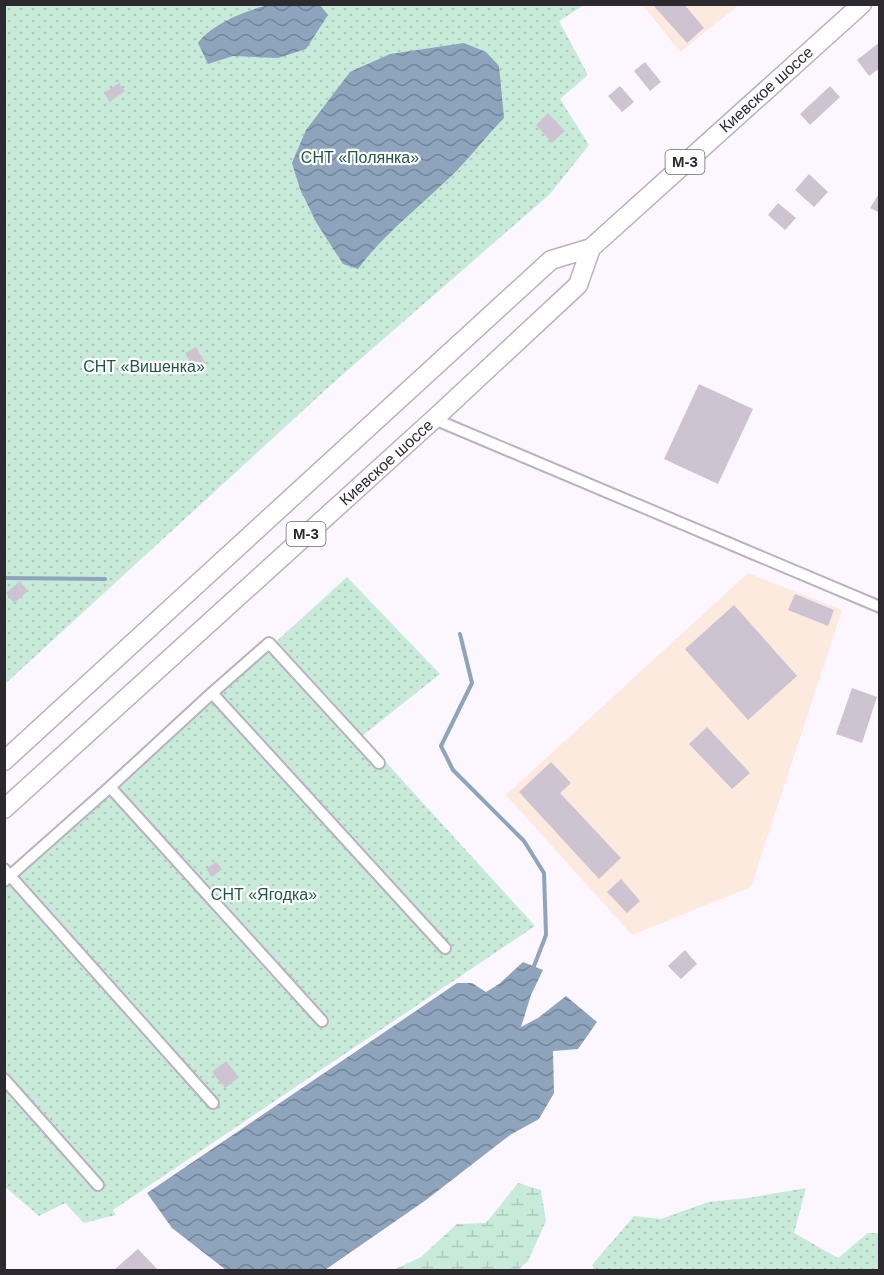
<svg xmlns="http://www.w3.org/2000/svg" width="884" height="1275" font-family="Helvetica,sans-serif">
<defs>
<pattern id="grass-dots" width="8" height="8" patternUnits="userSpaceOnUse" patternTransform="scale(1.5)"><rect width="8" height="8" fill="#c8ebd9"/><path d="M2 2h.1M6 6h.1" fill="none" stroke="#accabb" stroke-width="1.8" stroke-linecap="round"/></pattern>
<pattern id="wetland-marsh" width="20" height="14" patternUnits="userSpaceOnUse" patternTransform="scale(1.5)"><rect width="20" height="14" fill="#c8ebd9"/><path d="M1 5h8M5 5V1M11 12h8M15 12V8" fill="none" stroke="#accabb"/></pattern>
<pattern id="water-waves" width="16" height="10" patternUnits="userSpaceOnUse" patternTransform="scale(1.5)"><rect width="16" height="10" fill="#8da4bc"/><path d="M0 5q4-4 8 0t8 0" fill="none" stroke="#738699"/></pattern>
</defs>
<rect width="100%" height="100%" fill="#fbf6ff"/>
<path fill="#fceadf" d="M 643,5 L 739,5 L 680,52 Z
M 748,573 L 842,610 L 751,887 L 632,935 L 506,795 Z"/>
<path fill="url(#grass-dots)" d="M 5,5 L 584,5 L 559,21 L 588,75 L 560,99 L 589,145 L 550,194 L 333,383 L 5,684 Z
M 347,577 L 440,674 L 362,736 L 535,926 L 113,1210 L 116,1215 L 84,1223 L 65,1203 L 39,1216 L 5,1187 L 5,889 Z
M 806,1188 L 794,1233 L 838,1258 L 868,1233 L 879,1233 L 879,1270 L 594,1270 L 592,1265 L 634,1216 L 661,1219 L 708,1202 L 748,1198 Z"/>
<path fill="url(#wetland-marsh)" d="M 518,1183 L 541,1190 L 546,1221 L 528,1261 L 518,1270 L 393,1270 L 421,1257 L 457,1224 L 486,1223 Z"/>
<path fill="url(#water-waves)" d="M 272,4 L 320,5 L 328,15 L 306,49 L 278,58 L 233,56 L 208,64 L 198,43 C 211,24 249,9 272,4 Z
M 464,43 L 486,52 L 499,66 L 504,118 C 484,138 468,161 447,180 C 417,209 383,235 358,269 L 343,264 L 316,222 L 300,189 L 292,163 L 306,130 L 350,72 L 390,54 Z
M 523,962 L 543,970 L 531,995 L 521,1027 L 538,1018 L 566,996 L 597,1022 L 578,1049 L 553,1051 L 554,1093 L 539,1119 L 510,1135 L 426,1200 L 325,1270 L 226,1270 L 172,1228 L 147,1193 L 457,983 L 472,983 L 486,992 L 499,984 Z"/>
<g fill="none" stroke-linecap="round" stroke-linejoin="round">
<path stroke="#8da4bc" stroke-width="4" d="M 4,578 L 105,579
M 460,634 L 472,683 L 441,746 L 453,770 L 524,841 L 544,873 L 546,935 L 534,966"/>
</g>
<path fill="#cec4d1" d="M 652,4 L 684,4 L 704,28 L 687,43 Z
M 880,42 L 880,68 L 869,76 L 857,60 Z
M 645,62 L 661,82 L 650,91 L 634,71 Z
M 119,83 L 125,91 L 110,102 L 104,93 Z
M 620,86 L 634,102 L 622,112 L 608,96 Z
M 830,86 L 840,97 L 810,125 L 800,114 Z
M 548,113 L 565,131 L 552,143 L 536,125 Z
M 809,174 L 828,192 L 814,207 L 795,190 Z
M 880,192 L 880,213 L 870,208 Z
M 778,203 L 796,218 L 785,230 L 768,215 Z
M 196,347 L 205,363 L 194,368 L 185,353 Z
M 699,384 L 753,409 L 718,484 L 664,459 Z
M 20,581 L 28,591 L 14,603 L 6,593 Z
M 795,594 L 834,610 L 828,626 L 788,610 Z
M 734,605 L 797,676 L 748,720 L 685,649 Z
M 852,688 L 877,697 L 862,743 L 836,734 Z
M 707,727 L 750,773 L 732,789 L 689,744 Z
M 551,762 L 571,783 L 560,793 L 621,858 L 599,879 L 519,792 Z
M 216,862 L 222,869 L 212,877 L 206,869 Z
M 621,879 L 640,901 L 627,913 L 607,892 Z
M 685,950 L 697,964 L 681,979 L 668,966 Z
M 226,1061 L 239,1077 L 225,1088 L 212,1072 Z
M 138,1249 L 158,1270 L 114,1270 Z"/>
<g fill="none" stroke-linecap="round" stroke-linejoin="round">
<defs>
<path id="minor" d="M 434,419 L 880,607
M 212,693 L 269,643 L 379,763
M 110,787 L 212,693 L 445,948
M 4,869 L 213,1103
M 4,881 L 110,787 L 322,1021
M 4,1079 L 98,1185"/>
<path id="trunk" d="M 4,761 L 551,260 L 591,248 L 862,4
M 4,809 L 434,419 L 578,285 L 591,248"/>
</defs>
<use href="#minor" stroke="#b9b1c0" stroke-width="14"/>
<use href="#trunk" stroke="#b9b1c0" stroke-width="21"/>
<use href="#minor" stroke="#fff" stroke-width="10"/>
<use href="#trunk" stroke="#fff" stroke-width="18"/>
</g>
<g text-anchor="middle" stroke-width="4.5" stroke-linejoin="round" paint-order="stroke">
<g fill="#fff" stroke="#6b696d" stroke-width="1.5">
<rect x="665.5" y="150" width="39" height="24" rx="4.5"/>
<rect x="286.5" y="522" width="39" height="24" rx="4.5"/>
</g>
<g font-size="15" font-weight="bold" fill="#2c292f">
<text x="685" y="167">М-3</text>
<text x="306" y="539">М-3</text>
</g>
<g font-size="16" fill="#2c292f" stroke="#fff">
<text transform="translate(766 89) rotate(-42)" y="6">Киевское шоссе</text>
<text transform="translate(386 462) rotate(-42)" y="6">Киевское шоссе</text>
</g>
<g font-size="16" fill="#1d5941" stroke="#fff">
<text x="360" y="163">СНТ «Полянка»</text>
<text x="144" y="372">СНТ «Вишенка»</text>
<text x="264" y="900">СНТ «Ягодка»</text>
</g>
</g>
<rect width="884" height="1275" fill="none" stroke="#2c292f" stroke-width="12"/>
</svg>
